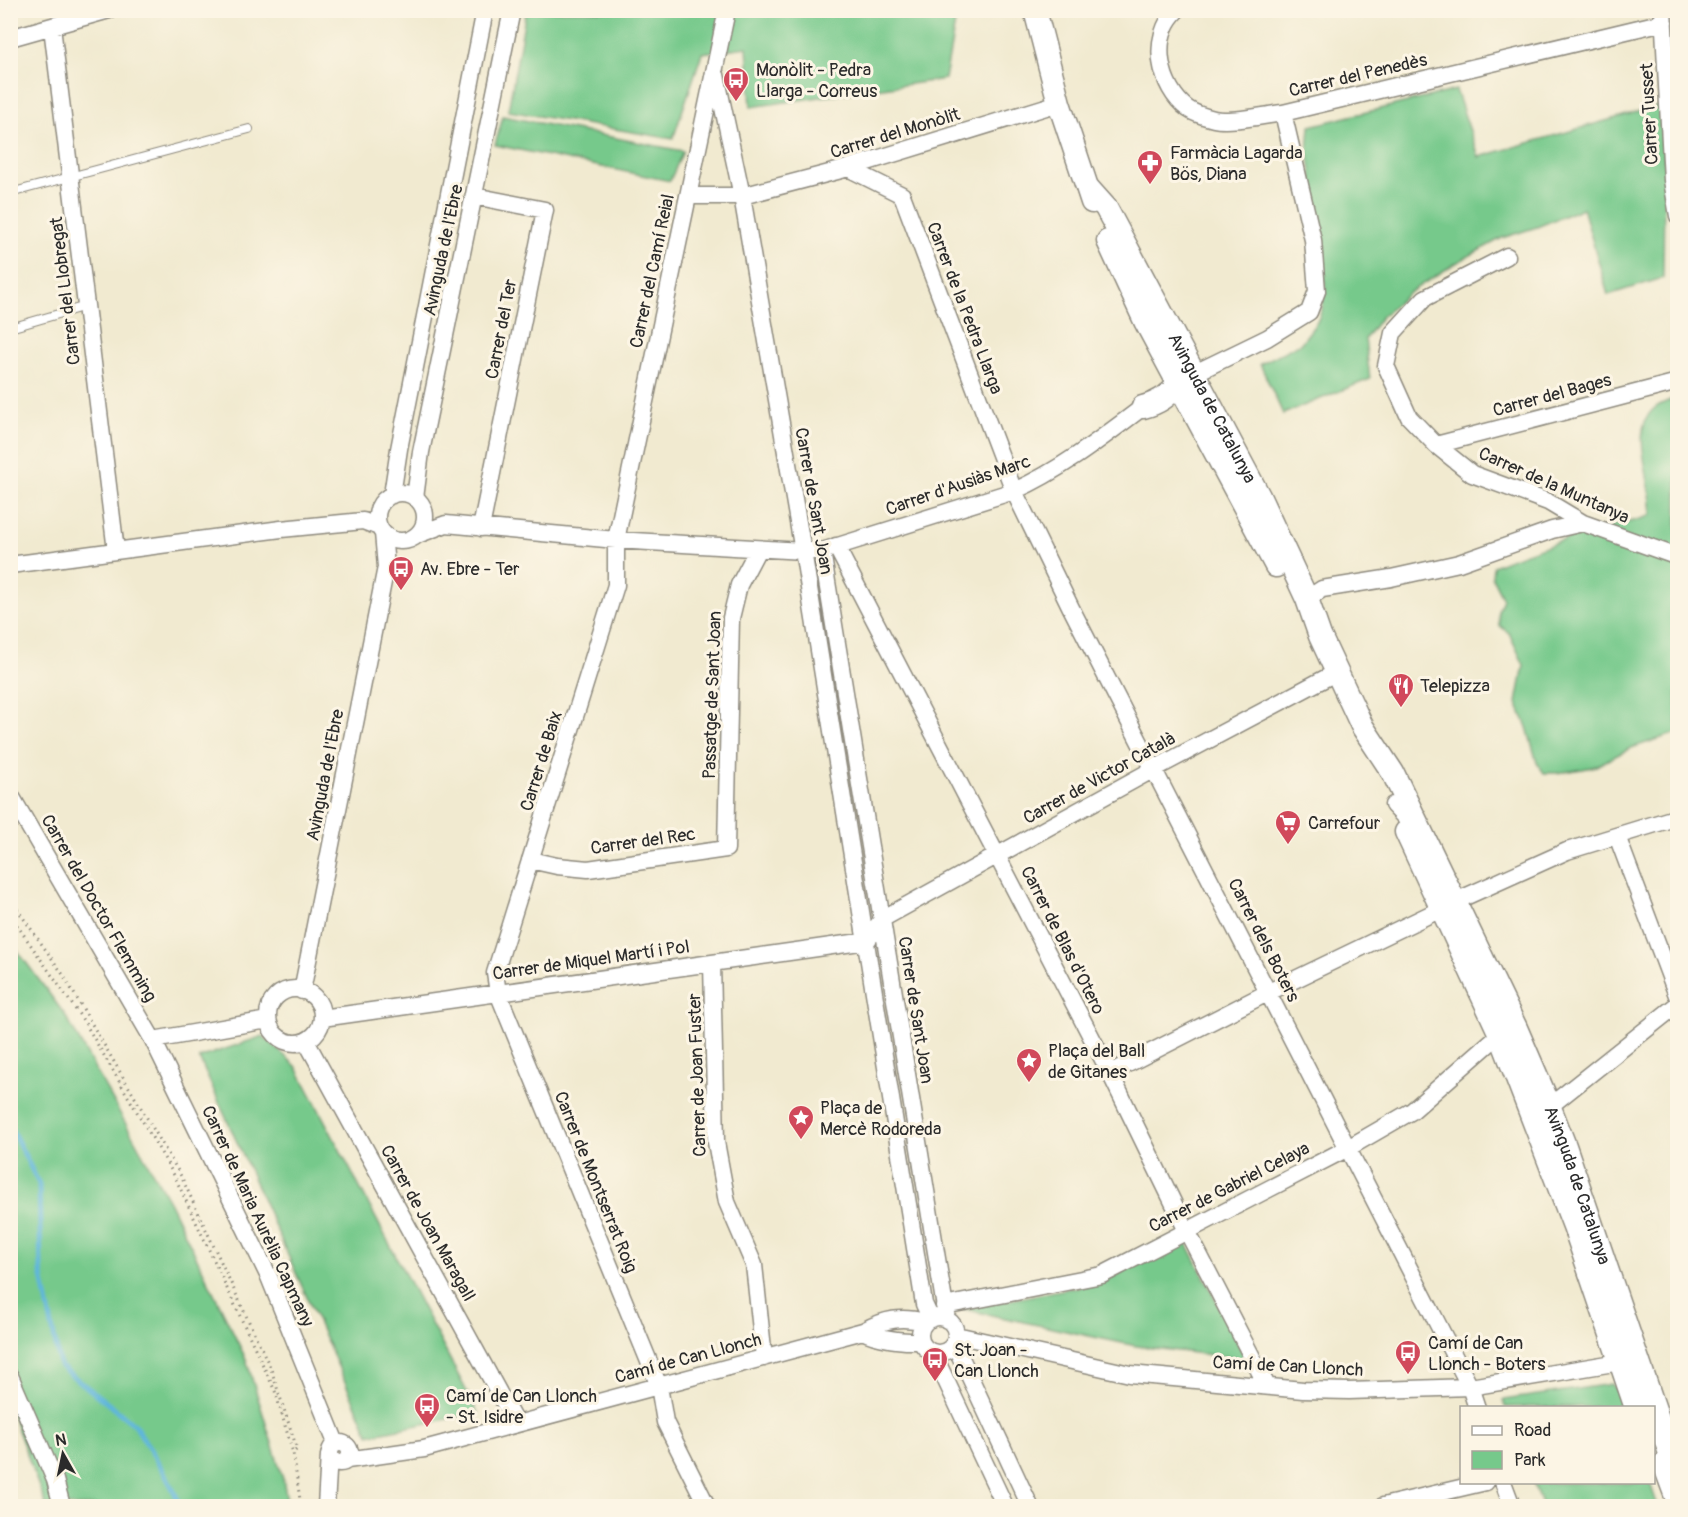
<svg xmlns="http://www.w3.org/2000/svg" width="1688" height="1517" font-family="Pangolin,sans-serif">
<rect width="100%" height="100%" fill="#fcf5e5"/>
<filter id="ink" filterUnits="userSpaceOnUse"><feTurbulence type="fractalNoise" baseFrequency=".0167" numOctaves="2"/><feDisplacementMap in="SourceGraphic" scale="12" xChannelSelector="R" yChannelSelector="G"/><feConvolveMatrix kernelMatrix="1 2 1 2 8 2 1 2 1" color-interpolation-filters="sRGB"/></filter>
<filter id="wash" filterUnits="userSpaceOnUse"><feTurbulence type="fractalNoise" baseFrequency=".008" numOctaves="4" result="noise"/><feDisplacementMap in="SourceGraphic" scale="24" xChannelSelector="R" yChannelSelector="G"/><feGaussianBlur stdDeviation="1.35" result="paint"/><feColorMatrix in="noise" values="0 0 0 0 0 0 0 0 0 0 0 0 0 0 0 0 0 1.4 0 .05"/><feComposite in="paint" operator="in"/></filter>
<g filter="url(#wash)">
<rect width="100%" height="100%" fill="#f1ead0"/>
<path fill="#76c98b" stroke="#507a5b" stroke-width="1.5" d="M 526,11 L 957,11 L 945,79 L 751,107 L 747,47 L 702,53 L 673,139 L 508,111 Z
M 1456,90 L 1479,157 L 1665,104 L 1663,278 L 1608,295 L 1583,208 L 1537,227 L 1502,238 L 1456,263 L 1410,292 L 1381,317 L 1365,339 L 1370,379 L 1283,414 L 1260,364 L 1301,343 L 1317,322 L 1322,310 L 1325,284 L 1323,257 L 1308,151 L 1310,126 Z
M 503,116 L 683,151 L 670,181 L 495,145 Z
M 1677,397 L 1677,733 L 1631,748 L 1596,766 L 1583,769 L 1557,773 L 1544,773 L 1537,763 L 1527,727 L 1517,703 L 1524,665 L 1509,633 L 1499,625 L 1498,611 L 1503,599 L 1492,577 L 1493,566 C 1530,550 1567,539 1606,527 C 1621,523 1636,522 1651,515 C 1655,484 1626,429 1656,407 C 1662,403 1671,400 1677,397 Z
M 11,942 L 65,1015 L 170,1203 L 246,1359 L 283,1479 L 288,1506 L 46,1506 L 11,1411 Z
M 263,1036 L 296,1066 L 478,1413 L 369,1435 L 199,1058 Z
M 1185,1239 L 1246,1359 L 1136,1346 L 963,1309 L 1102,1282 Z
M 1611,1384 L 1621,1395 L 1624,1407 L 1505,1407 L 1503,1400 Z
M 1533,1483 L 1650,1483 L 1658,1506 L 1542,1506 Z"/>
<g fill="none" stroke-linecap="round" stroke-linejoin="round">
<path stroke="#5eb6db" stroke-width="5" d="M 10,1126 L 39,1184 L 41,1271 L 60,1366 L 135,1425 L 167,1477 L 181,1506"/>
</g>
</g>
<g filter="url(#ink)">
<g fill="none" stroke-linecap="round" stroke-linejoin="round">
<defs>
<path id="lane" d="M 10,193 L 249,129
M 10,328 L 86,306"/>
<path id="street" d="M 1177,10 C 1149,37 1159,87 1188,109 C 1195,114 1206,117 1214,119 C 1229,123 1266,115 1283,113
M 1663,10 L 1672,180 L 1678,216
M 52,27 L 116,551
M 10,38 L 109,10
M 716,75 L 742,196 L 805,563 L 924,1304 L 931,1319
M 848,168 L 902,195 L 1014,491 L 1071,608 L 1470,1387 L 1477,1408
M 474,196 L 545,210 L 481,528
M 688,196 L 742,196 L 841,170 L 1059,103
M 1507,256 L 1425,298 L 1393,333 L 1386,366 L 1409,417 L 1436,445 L 1472,474 L 1548,502 L 1583,523 L 1678,557
M 1193,374 L 1267,338 L 1309,312 L 1317,291 L 1313,240 L 1283,113 L 1664,22
M 1436,445 L 1678,382
M377 517a24 24 0 1 1 48 0a24 24 0 1 1-48 0Z
M 392,495 L 399,449 L 485,10
M 415,498 L 421,452 L 512,10
M 417,535 L 446,524 L 616,540 L 803,551 L 822,551 L 1014,491 C 1061,470 1102,438 1143,407
M 836,546 L 1110,1073 L 1187,1231 L 1267,1386
M 822,551 L 947,1320
M 10,565 L 281,529 L 363,521 L 379,527
M 1307,599 L 1322,589 L 1391,578 L 1459,563 L 1552,530 L 1583,523
M 10,794 L 153,1040 L 269,1277 L 336,1443
M 1393,805 L 1410,823 L 1413,830
M 1617,836 L 1678,998
M 530,860 L 557,866 L 588,869 L 726,849 L 731,618 L 739,585 L 758,549
M 1456,901 L 1567,851 L 1678,817
M 712,963 L 716,1142 L 727,1202 L 754,1265 L 764,1358
M268 1016a27 27 0 1 1 54 0a27 27 0 1 1-54 0Z
M 302,991 L 386,567 L 383,533
M 322,1018 L 867,941 L 882,919 L 1154,769 L 1337,672
M 153,1040 L 268,1020
M 306,1041 L 516,1424
M 1110,1073 L 1269,992 L 1441,909
M 1550,1106 L 1678,1004
M 944,1306 L 1102,1275 L 1348,1148 L 1412,1111 L 1500,1034
M920 1335a18 18 0 1 1 36 0a18 18 0 1 1-36 0Z
M 863,1331 C 875,1338 907,1343 920,1340
M 956,1335 L 1130,1374 L 1303,1390 L 1349,1391 L 1470,1387 L 1620,1362
M 954,1343 L 1030,1506
M 933,1353 L 1005,1506
M 10,1376 L 55,1480 L 62,1506
M330 1453a10 10 0 1 1 20 0a10 10 0 1 1-20 0Z
M 347,1460 L 424,1449 L 863,1331 C 885,1319 901,1316 925,1322
M 1503,1482 L 1512,1506
M 326,1506 L 329,1455
M 707,1506 L 665,1422 L 659,1386 L 498,993 L 495,973 L 616,585 L 616,540 L 727,10
M 1383,1506 L 1486,1482"/>
<g id="secondary">
<path d="M 1035,10 L 1059,103 L 1092,202"/>
<path id="s1" d="M 1089,189 L 1106,208 L 1259,496 L 1307,599 L 1320,636 L 1362,726 L 1393,773 L 1516,1028 L 1547,1100 L 1565,1146 L 1678,1477"/>
<path d="M 1108,241 L 1145,321 L 1276,566"/>
<path d="M 1143,407 C 1159,403 1168,396 1179,384 L 1179,370"/>
<path d="M 1406,832 L 1500,1034 L 1574,1226 L 1636,1408"/>
<path d="M 1664,1464 L 1678,1502"/>
</g>
</defs>
<use href="#lane" stroke="#8e8a7e" stroke-width="10"/>
<use href="#street" stroke="#8e8a7e" stroke-width="19"/>
<use href="#secondary" stroke="#8e8a7e" stroke-width="25"/>
<path stroke="#8e8a7e" stroke-width="3" stroke-dasharray="1.5 4.5" stroke-linecap="butt" d="M 10,899 L 62,973 L 181,1176 L 271,1369 L 297,1449 L 293,1453
M 10,915 L 85,1023 L 174,1175 L 275,1391 L 293,1453 L 301,1506"/>
<use href="#lane" stroke="#fff" stroke-width="8"/>
<use href="#street" stroke="#fff" stroke-width="16"/>
<use href="#secondary" stroke="#fff" stroke-width="22"/>
</g>
</g>
<defs>
<symbol id="bus-pin" viewBox="-11 -11 22 30"><path d="M0 17L-7.5 6A9.5 9.5 0 1 1 7.5 6Z" fill="#d1495b" stroke="#fcf5e5"/><path d="M-5-6H5V4H4V6H2V4H-2V6H-4V4H-5ZM-3.5-4V0h7V-4ZM-3.5 1.2v1.5H-2V1.2ZM2 1.2v1.5H3.5V1.2Z" fill="#fff"/></symbol>
<symbol id="pharmacy-pin" viewBox="-11 -11 22 30"><path d="M0 17L-7.5 6A9.5 9.5 0 1 1 7.5 6Z" fill="#d1495b" stroke="#fcf5e5"/><path d="M-2-6h4v4h4v4h-4v4h-4v-4h-4v-4h4Z" fill="#fff"/></symbol>
<symbol id="restaurant-pin" viewBox="-11 -11 22 30"><path d="M0 17L-7.5 6A9.5 9.5 0 1 1 7.5 6Z" fill="#d1495b" stroke="#fcf5e5"/><path d="M-5-6h1v4h1v-4h1v4h1v-4h1v5L-1.5 .5V6h-2V.5L-5-1ZM5-6V6H3V1.5H1.5Q1.5-4 5-6Z" fill="#fff"/></symbol>
<symbol id="supermarket-pin" viewBox="-11 -11 22 30"><path d="M0 17L-7.5 6A9.5 9.5 0 1 1 7.5 6Z" fill="#d1495b" stroke="#fcf5e5"/><path d="M-6-5.5h2.5l.6 2H6L4.5 2H-2.5L-4.4-4H-6ZM-1.5 3.2a1.3 1.3 0 1 0 .1 0ZM3 3.2a1.3 1.3 0 1 0 .1 0Z" fill="#fff"/></symbol>
<symbol id="sight-pin" viewBox="-11 -11 22 30"><path d="M0 17L-7.5 6A9.5 9.5 0 1 1 7.5 6Z" fill="#d1495b" stroke="#fcf5e5"/><path d="M0-6L1.8-2.2L6-1.7L2.9 1.2L3.7 5.4L0 3.3L-3.7 5.4L-2.9 1.2L-6-1.7L-1.8-2.2Z" fill="#fff"/></symbol>
</defs>
<g fill-rule="evenodd">
<use href="#bus-pin" x="721" y="65" width="30" height="40"/>
<use href="#pharmacy-pin" x="1135" y="148" width="30" height="40"/>
<use href="#bus-pin" x="386" y="554" width="30" height="40"/>
<use href="#restaurant-pin" x="1386" y="671" width="30" height="40"/>
<use href="#supermarket-pin" x="1273" y="808" width="30" height="40"/>
<use href="#sight-pin" x="1014" y="1046" width="30" height="40"/>
<use href="#sight-pin" x="786" y="1103" width="30" height="40"/>
<use href="#bus-pin" x="1393" y="1338" width="30" height="40"/>
<use href="#bus-pin" x="920" y="1345" width="30" height="40"/>
<use href="#bus-pin" x="412" y="1391" width="30" height="40"/>
</g>
<g text-anchor="middle" stroke-width="6" stroke-linejoin="round" paint-order="stroke">
<g font-size="18" fill="#2b2b2b" stroke="#fcf5e5" text-anchor="start">
<text x="756" y="76">Monòlit - Pedra<tspan x="756" dy="21">Llarga - Correus</tspan></text>
<text x="1170" y="159">Farmàcia Lagarda<tspan x="1170" dy="21">Bös, Diana</tspan></text>
<text x="420" y="575">Av. Ebre - Ter</text>
<text x="1420" y="692">Telepizza</text>
<text x="1308" y="829">Carrefour</text>
<text x="1048" y="1057">Plaça del Ball<tspan x="1048" dy="21">de Gitanes</tspan></text>
<text x="820" y="1114">Plaça de<tspan x="820" dy="21">Mercè Rodoreda</tspan></text>
<text x="1428" y="1349">Camí de Can<tspan x="1428" dy="21">Llonch - Boters</tspan></text>
<text x="954" y="1356">St. Joan -<tspan x="954" dy="21">Can Llonch</tspan></text>
<text x="446" y="1402">Camí de Can Llonch<tspan x="446" dy="21">- St. Isidre</tspan></text>
</g>
<g font-size="18" fill="#2b2b2b" stroke="#fcf5e5">
<text transform="translate(1358 75) rotate(-13)" y="6">Carrer del Penedès</text>
<text transform="translate(1649 114) rotate(-93)" y="6">Carrer Tusset</text>
<text transform="translate(895 133) rotate(-17)" y="6">Carrer del Monòlit</text>
<text transform="translate(443 250) rotate(-78)" y="6">Avinguda de l'Ebre</text>
<text transform="translate(652 271) rotate(-78)" y="6">Carrer del Camí Reial</text>
<text transform="translate(65 291) rotate(-97)" y="6">Carrer del Llobregat</text>
<text transform="translate(965 308) rotate(69)" y="6">Carrer de la Pedra Llarga</text>
<text transform="translate(501 329) rotate(-79)" y="6">Carrer del Ter</text>
<text transform="translate(1552 395) rotate(-15)" y="6">Carrer del Bages</text>
<text dy="6" stroke="none"><textPath href="#s1" startOffset="252">Avinguda de Catalunya</textPath></text>
<text transform="translate(958 485) rotate(-19)" y="6">Carrer d'Ausiàs Marc</text>
<text transform="translate(1554 485) rotate(24)" y="6">Carrer de la Muntanya</text>
<text transform="translate(814 501) rotate(80)" y="6">Carrer de Sant Joan</text>
<text transform="translate(712 695) rotate(-88)" y="6">Passatge de Sant Joan</text>
<text transform="translate(541 761) rotate(-73)" y="6">Carrer de Baix</text>
<text transform="translate(325 775) rotate(-79)" y="6">Avinguda de l'Ebre</text>
<text transform="translate(1099 778) rotate(-29)" y="6">Carrer de Victor Català</text>
<text transform="translate(643 841) rotate(-8)" y="6">Carrer del Rec</text>
<text transform="translate(99 908) rotate(60)" y="6">Carrer del Doctor Flemming</text>
<text transform="translate(1063 940) rotate(63)" y="6">Carrer de Blas d'Otero</text>
<text transform="translate(1264 940) rotate(63)" y="6">Carrer dels Boters</text>
<text transform="translate(591 960) rotate(-8)" y="6">Carrer de Miquel Martí i Pol</text>
<text transform="translate(916 1010) rotate(81)" y="6">Carrer de Sant Joan</text>
<text transform="translate(697 1075) rotate(-92)" y="6">Carrer de Joan Fuster</text>
<text transform="translate(596 1182) rotate(68)" y="6">Carrer de Montserrat Roig</text>
<text dy="6" stroke="none"><textPath href="#s1" startOffset="1112">Avinguda de Catalunya</textPath></text>
<text transform="translate(1229 1187) rotate(-27)" y="6">Carrer de Gabriel Celaya</text>
<text transform="translate(258 1216) rotate(65)" y="6">Carrer de Maria Aurèlia Capmany</text>
<text transform="translate(428 1223) rotate(61)" y="6">Carrer de Joan Maragall</text>
<text transform="translate(688 1358) rotate(-15)" y="6">Camí de Can Llonch</text>
<text transform="translate(1288 1366) rotate(3)" y="6">Camí de Can Llonch</text>
</g>
</g>
<rect width="1688" height="1517" fill="none" stroke="#fcf5e5" stroke-width="36"/>
<rect x="1460" y="1406" width="195" height="78" fill="#fcf5e5" stroke="#a8a49b" stroke-width="1.5"/>
<rect x="1472" y="1426" width="30" height="9" fill="#ffffff" stroke="#a8a49b" stroke-width="1.5"/>
<text x="1514" y="1436" font-size="18" fill="#2b2b2b">Road</text>
<rect x="1472" y="1451" width="30" height="18" fill="#76c98b" stroke="#a8a49b" stroke-width="1.5"/>
<text x="1514" y="1466" font-size="18" fill="#2b2b2b">Park</text>
<g transform="translate(63 1454) rotate(351)" stroke="#fcf5e5" stroke-width="4.5" paint-order="stroke">
<path d="M0-4.5L10 22L0 15L-10 22Z" fill="#2b2b2b"/>
<text y="-9" font-size="16" font-weight="bold" text-anchor="middle" fill="#2b2b2b">N</text>
</g>
</svg>
